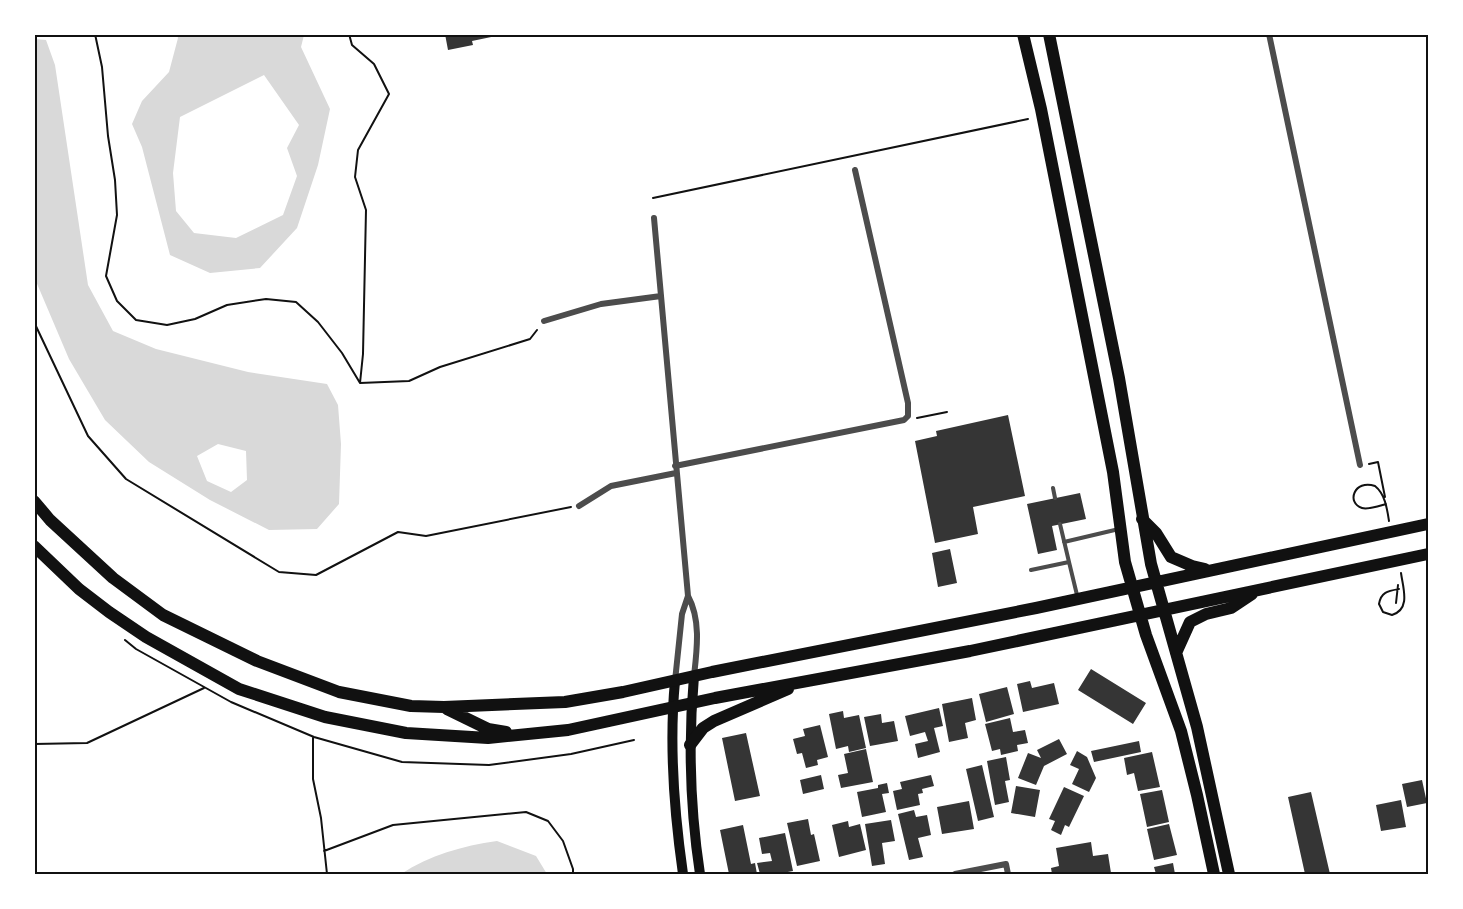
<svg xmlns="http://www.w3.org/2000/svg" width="1463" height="909" font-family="Literata,serif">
<rect width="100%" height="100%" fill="#fff"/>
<path fill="#d9d9d9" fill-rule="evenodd" d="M 177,35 L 304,35 L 301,47 L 330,109 L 318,165 L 297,228 L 260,268 L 210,273 L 170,255 L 142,147 L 132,124 L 142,101 L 169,72 L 178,38 ZM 264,75 L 299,125 L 287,148 L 297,176 L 283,215 L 236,238 L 194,233 L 176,211 L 173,173 L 180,117 Z
M 34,39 L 46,40 L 55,65 L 88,285 L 113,331 L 156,349 L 248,372 L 327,384 L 338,405 L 341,444 L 339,504 L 317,529 L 269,530 L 210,500 L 149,462 L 105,420 L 69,359 L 35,279 ZM 218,444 L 246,451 L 247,480 L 231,492 L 207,481 L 197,456 Z
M 497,841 L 536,856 L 547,874 L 401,874 C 430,855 462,846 497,841 Z"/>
<path fill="#353535" d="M 445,34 L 496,34 L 496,36 L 472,41 L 473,45 L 448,50 Z
M 1008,415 L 1025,496 L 973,507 L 978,534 L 935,543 L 915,441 L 937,436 L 936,431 Z
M 1080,493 L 1086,519 L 1052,526 L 1057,550 L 1038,554 L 1027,504 Z
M 950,549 L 957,583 L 938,587 L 932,553 Z
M 1091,669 L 1146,703 L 1133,724 L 1078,690 Z
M 1030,681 L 1032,688 L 1054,683 L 1059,704 L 1023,712 L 1017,684 Z
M 1007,687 L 1014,714 L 986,722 L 979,694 Z
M 972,698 L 976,720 L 965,723 L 968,738 L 949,742 L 942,704 Z
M 939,708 L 943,726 L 934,728 L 940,752 L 918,758 L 915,744 L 928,741 L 925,732 L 910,736 L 905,716 Z
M 843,711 L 844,718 L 859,715 L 866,748 L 849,752 L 848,746 L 836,749 L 829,714 Z
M 881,714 L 882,723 L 894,721 L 898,741 L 870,746 L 864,717 Z
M 1010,718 L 1013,732 L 1025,730 L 1028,743 L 1017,745 L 1018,751 L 1001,755 L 1000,749 L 992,751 L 985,724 Z
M 820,725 L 828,757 L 817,760 L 818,765 L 806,768 L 802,753 L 797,754 L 793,739 L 805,736 L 803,729 Z
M 746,733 L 760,796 L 735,801 L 722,738 Z
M 1059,739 L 1067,754 L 1044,766 L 1036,785 L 1018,778 L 1028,753 L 1041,758 L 1037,750 Z
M 1139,741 L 1141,752 L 1094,762 L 1091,751 Z
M 866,749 L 873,782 L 841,788 L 838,775 L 848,773 L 844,754 Z
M 1077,751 L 1087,757 L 1096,778 L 1089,792 L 1072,784 L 1079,769 L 1070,765 Z
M 1152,752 L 1160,787 L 1138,791 L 1134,773 L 1127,775 L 1124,758 Z
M 1006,757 L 1010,780 L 1005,781 L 1009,802 L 995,805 L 987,761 Z
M 982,765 L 994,817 L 978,821 L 966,769 Z
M 821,775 L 824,789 L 803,794 L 800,780 Z
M 931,775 L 934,786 L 922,789 L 923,793 L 918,794 L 920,805 L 897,810 L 893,791 L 902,789 L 900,782 Z
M 1422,780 L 1427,803 L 1407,807 L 1402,784 Z
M 887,783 L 889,793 L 882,794 L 886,812 L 862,817 L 857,792 L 878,788 L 878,785 Z
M 1016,786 L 1040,790 L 1035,817 L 1011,813 Z
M 1064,787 L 1084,796 L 1069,827 L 1065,825 L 1061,835 L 1051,830 L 1055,821 L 1049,819 Z
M 1162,790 L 1169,822 L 1147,827 L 1140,794 Z
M 1311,792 L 1330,874 L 1305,874 L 1288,797 Z
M 1401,800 L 1406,827 L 1381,831 L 1376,805 Z
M 969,801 L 974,829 L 942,834 L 937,807 Z
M 914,810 L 916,817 L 927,815 L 931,835 L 918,838 L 923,857 L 909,860 L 898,814 Z
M 808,819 L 811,835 L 814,834 L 820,861 L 797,866 L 787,823 Z
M 891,820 L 895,841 L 882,843 L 885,864 L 872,866 L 865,824 Z
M 848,821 L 849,827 L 860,824 L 866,850 L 839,857 L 832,825 Z
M 1169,824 L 1177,855 L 1154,860 L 1147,829 Z
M 743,825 L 751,864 L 755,863 L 757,874 L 729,874 L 720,830 Z
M 785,833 L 793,871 L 777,874 L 760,874 L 757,863 L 772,861 L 770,853 L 762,854 L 759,838 Z
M 1091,842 L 1093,856 L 1108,854 L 1111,873 L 1052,874 L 1051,868 L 1059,866 L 1056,848 Z
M 1173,863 L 1175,874 L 1156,874 L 1154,867 Z"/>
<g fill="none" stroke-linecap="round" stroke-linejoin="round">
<path stroke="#111" stroke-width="2" d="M 95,34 L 102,67 L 108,136 L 115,180 L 117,215 L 106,276 L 117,301 L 136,320 L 167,325 L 195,319 L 227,305 L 266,299 L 296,302 L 318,322 L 342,353 L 360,383 L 363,354 L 366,210 L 355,177 L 358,150 L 389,94 L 374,64 L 352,45 L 349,34
M 653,198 L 1028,119
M 34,322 L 88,436 L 126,479 L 279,572 L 316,575 L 398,532 L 426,536 L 571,507
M 360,383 L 409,381 L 440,367 L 530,339 L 537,330
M 917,418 L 947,412
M 1369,464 L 1378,462 L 1385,497
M 1386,504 C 1379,506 1368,510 1362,508 C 1346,503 1354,479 1375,486 C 1385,494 1387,508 1389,521
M 1399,589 C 1388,591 1381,592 1379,604 L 1383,612 L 1392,615 C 1411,609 1403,588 1401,573
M 1396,603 L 1398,585
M 125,640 L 136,649 L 231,702 L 314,737 L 402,762 L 489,765 L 571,754 L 634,740
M 313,738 L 313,779 L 321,818 L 327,874
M 34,744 L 87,743 L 204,688
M 324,851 L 393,825 L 526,812 L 548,821 L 563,841 L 573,869 L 573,874"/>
<path stroke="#4c4c4c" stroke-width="4" d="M 1053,488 L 1055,498
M 1060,524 L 1069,562
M 1064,542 L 1119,529
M 1031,570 L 1069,562 L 1077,595"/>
<path stroke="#4c4c4c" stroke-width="6" d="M 1269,34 L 1360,465
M 654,218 L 688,596 C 701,620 697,649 694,676
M 544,321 L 601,304 L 661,296
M 675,466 L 904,420 L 908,416 L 908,403 L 855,170
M 579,506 L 611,486 L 676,473
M 675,681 L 682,614 L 688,596
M 955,874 L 1006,864 L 1008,874"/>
<path stroke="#111" stroke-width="10" d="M 694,676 C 688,743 690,808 700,874
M 675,681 C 669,744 674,811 683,874"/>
<path stroke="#111" stroke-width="12" d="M 1023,34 L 1041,109 L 1113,472 L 1125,562 L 1146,635 L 1181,731 L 1197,795 L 1214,874
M 1049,34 L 1119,378 L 1151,564 L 1197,727 L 1229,874
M 34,501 L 50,520 L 113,578 L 163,615 L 257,661 L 339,692 L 411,706 L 444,707 L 565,702 L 623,692 L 712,672 L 1036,608 L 1428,524
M 1142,519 L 1156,533 L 1171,557 L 1192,566 L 1205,569
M 34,546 L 79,589 L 109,612 L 146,637 L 239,689 L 325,717 L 406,733 L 488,738 L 568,730 L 715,698 L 970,651 L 1428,554
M 1176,653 L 1190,622 L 1206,614 L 1231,608 L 1252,594
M 447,709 L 488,729 L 506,732
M 690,745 L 703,728 L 714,721 L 788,689"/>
</g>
<rect width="1463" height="909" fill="none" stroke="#ffffff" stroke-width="72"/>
<rect x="36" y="36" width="1391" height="837" fill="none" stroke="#111" stroke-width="2"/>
</svg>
